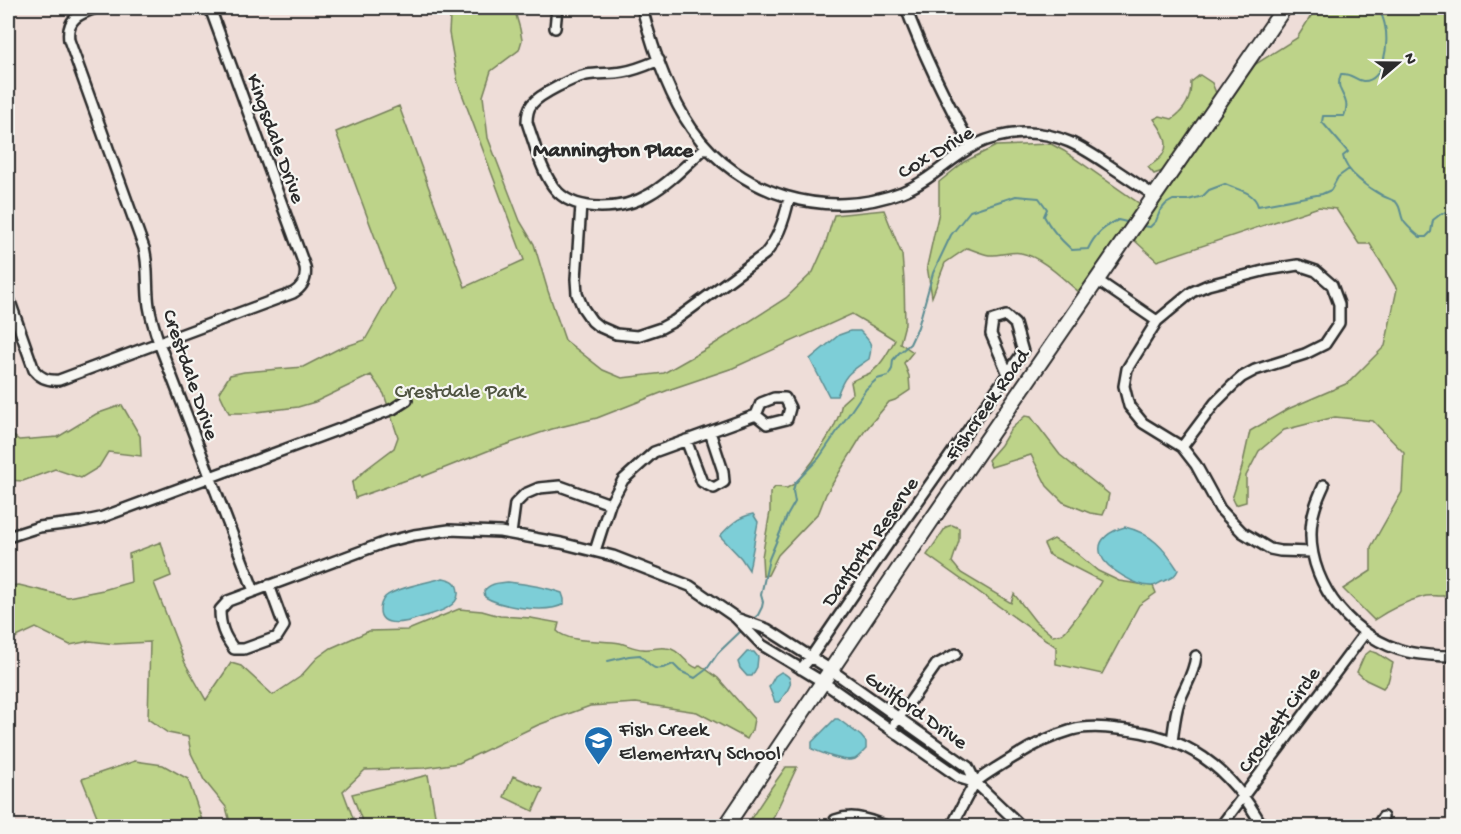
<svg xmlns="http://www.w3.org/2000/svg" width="1461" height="834" font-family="'Gochi Hand',sans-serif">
<rect width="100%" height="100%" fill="#eeddd8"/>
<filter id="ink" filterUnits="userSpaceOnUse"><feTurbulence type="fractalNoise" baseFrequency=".0167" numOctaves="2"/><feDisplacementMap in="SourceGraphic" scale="12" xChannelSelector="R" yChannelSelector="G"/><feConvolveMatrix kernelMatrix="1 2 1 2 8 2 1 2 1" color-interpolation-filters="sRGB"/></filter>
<g filter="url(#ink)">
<path fill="#bdd389" stroke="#747f5a" stroke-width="1.5" d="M 455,8 L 514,8 L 520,29 L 522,40 L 519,50 L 491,71 L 483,96 L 488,138 L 520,221 L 534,244 L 548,291 L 565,340 L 603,370 L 622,378 L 664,373 L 708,348 L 786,298 L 813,272 L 825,245 L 834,215 L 884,210 L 902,255 L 904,280 L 905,324 L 900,343 L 913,352 L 904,363 L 909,376 L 910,390 L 895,400 L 889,402 L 864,432 L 826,494 L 819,512 L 778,555 L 768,575 L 763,576 L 762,557 L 770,512 L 770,493 L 775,487 L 787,488 L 796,483 L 813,461 L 833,429 L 839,415 L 842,403 L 853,393 L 851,382 C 857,377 863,377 870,373 C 881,366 888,352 895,340 L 879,330 L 852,314 L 733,368 L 671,389 L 597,418 L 552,429 L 490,450 L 422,477 L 421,475 L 355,498 L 352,483 L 365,470 L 394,448 L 398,437 L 384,394 L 371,375 L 315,402 L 298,407 L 248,413 L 229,413 L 219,392 L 230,375 L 244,372 L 303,367 L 338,349 L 365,340 L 394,289 L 336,132 L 399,106 L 465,287 L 524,260 L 458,83 L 449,33 L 450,16 Z
M 1316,8 L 1453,8 L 1453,592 C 1442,600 1433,593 1422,597 C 1404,602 1389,610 1374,620 L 1343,589 L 1371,571 L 1371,547 L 1402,492 L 1404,453 L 1373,421 L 1335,417 L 1284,430 L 1259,451 L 1246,476 L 1246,502 L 1235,505 L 1232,499 L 1242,467 L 1250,431 L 1288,409 L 1348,383 L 1385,346 L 1397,289 L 1370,244 L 1359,244 L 1336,209 L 1319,207 L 1157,261 L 1134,240 L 1251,67 L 1297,38 Z
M 1200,75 L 1212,83 L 1216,93 L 1206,114 L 1165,170 L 1154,174 L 1148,167 C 1153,163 1161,159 1163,154 C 1171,142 1161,129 1154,119 L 1160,116 L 1172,119 C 1186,109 1191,99 1191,82 Z
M 1051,144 L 1064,151 L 1140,204 L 1079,292 C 1063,279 1042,257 1021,253 C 1012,251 999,256 989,255 C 981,254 974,250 967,248 L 945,263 L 932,297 L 927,266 L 939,212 L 939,182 L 964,162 L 996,146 Z
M 122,405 L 140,436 L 141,456 L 108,452 L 99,467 L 81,478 L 55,469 L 23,481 L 8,480 L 8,432 L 19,440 L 58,437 L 96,414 Z
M 1025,416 L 1031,417 L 1060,455 L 1109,494 L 1106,508 L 1103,515 L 1090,513 L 1063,502 L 1047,486 L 1031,455 L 991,467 L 988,460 L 1001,445 L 1010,430 Z
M 952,525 L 959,528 L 959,541 L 952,562 L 961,573 L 1011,603 L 1014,594 L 1035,621 L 1053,636 C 1057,635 1060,635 1063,633 C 1068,630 1098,588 1101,581 L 1062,561 L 1049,555 L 1044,544 L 1054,539 L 1075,552 L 1098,571 L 1119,581 L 1153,586 L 1156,593 L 1139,605 L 1102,674 L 1056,664 L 1056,647 L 927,555 L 946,527 Z
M 161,542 L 171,576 L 154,583 L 185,663 L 206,700 L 231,663 L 241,666 L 273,695 L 300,677 L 317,658 L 331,648 L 369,631 L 408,630 L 459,609 L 482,611 L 500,616 L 531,618 L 559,623 L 557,631 C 569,643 602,640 620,643 C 628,645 635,649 643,649 C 651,650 658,647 666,648 C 679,648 685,664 697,668 L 700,665 L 718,678 L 754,719 L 752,730 L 747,739 L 697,712 L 636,703 L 590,706 L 538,725 L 459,763 L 424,768 L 365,770 L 343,791 L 356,826 L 231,826 L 226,807 L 204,780 L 191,753 L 188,737 L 168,733 L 148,719 L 150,642 L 115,644 L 90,641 L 70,645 L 36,628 L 8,641 L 8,586 L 19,585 L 68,597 L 103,590 L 131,582 L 129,554 Z
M 1370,651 L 1377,653 L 1393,663 L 1388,682 L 1383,688 L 1366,680 L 1357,672 L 1364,656 Z
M 135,761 L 163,765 L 188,779 L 204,826 L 101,826 L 82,779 Z
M 786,767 L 797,767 L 773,818 L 773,826 L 748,826 L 748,823 L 771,788 Z
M 428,775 L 437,826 L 364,826 L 352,794 Z
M 513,776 L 543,789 L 533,811 L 504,797 Z"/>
<path fill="#7dced7" stroke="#5c8d92" stroke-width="1.5" d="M 850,331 L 860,331 C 871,342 873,344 869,359 C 850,372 845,373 837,396 L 829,396 L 810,359 L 839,335 Z
M 753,514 L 758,522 L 749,570 L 741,558 L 720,536 C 730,525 738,517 753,514 Z
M 1125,527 C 1151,533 1164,548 1178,570 C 1175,577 1171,578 1164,581 C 1160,582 1156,586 1152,586 C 1138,587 1106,569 1101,555 C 1095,539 1113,530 1125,527 Z
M 443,578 C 452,580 457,581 458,592 C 460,608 432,614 419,618 C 408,622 380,629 380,610 C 380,606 382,600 385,597 C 395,588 429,582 443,578 Z
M 508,582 C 527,584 545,587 562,593 L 564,599 L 564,604 C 547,614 501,607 485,597 L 484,591 C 490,583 498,583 508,582 Z
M 747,652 L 754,652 L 758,657 L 757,667 L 752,676 L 747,676 L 740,668 L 738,662 Z
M 781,672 C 799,679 787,691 779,702 L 775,702 L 769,687 L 775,676 Z
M 835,719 L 838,719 L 861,736 L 866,742 L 866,749 C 862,753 859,757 855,759 C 844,763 822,753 812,749 L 812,742 Z"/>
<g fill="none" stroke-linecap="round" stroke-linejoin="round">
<path stroke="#5c8d92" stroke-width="2" d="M 1379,8 C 1381,14 1384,19 1385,26 C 1389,41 1385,82 1363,81 C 1354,80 1352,73 1341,74 C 1333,94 1353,96 1344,116 L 1323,116 L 1322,122 L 1348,152 L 1343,156 C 1345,172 1370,189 1383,196 C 1387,198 1393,200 1396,202 C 1401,207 1400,214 1403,220 C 1407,227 1414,232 1420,237 L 1426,237 L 1431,232 L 1433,220 L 1442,213 L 1450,214 L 1454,215
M 1454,225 L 1451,226 L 1449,230 L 1454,239
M 1142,226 L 1150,227 L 1156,221 L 1160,211 L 1166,204 L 1173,200 L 1188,200 L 1203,196 L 1209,190 L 1225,184 C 1237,190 1254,191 1258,206 L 1322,194 L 1331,190 L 1338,177 L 1349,169
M 752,620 L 758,615 L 762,607 L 763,602 L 761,595 L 769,559 L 787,516 L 795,502 L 793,491 L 795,483 L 819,458 L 866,389 L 877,379 L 888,376 L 892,369 L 893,360 L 899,353 L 910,344 L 918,327 L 933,273 L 951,235 L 970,211 L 1016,196 L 1039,198 L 1047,209 L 1044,216 C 1051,230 1061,240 1072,250 L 1088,249 C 1095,234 1104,227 1118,220 L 1131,223
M 608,661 L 629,656 L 640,655 C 653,668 654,673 673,664 L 680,671 L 695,678 L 707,669 L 718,653 L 744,628"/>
<defs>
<path id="minor" d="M 96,8 C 79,14 66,19 69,40 L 144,248 C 149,267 146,286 149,306 C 151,318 155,331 159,343 L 254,591
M 642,8 C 652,46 669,96 692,129 C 739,196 827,221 902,192 C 930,181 949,159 975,145 C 989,138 1007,134 1023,133 C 1059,132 1082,147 1110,166 C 1125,176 1140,186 1155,196
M 906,8 C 924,57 946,101 972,147
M 555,28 L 557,8
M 659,60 C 647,65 636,70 623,72 C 611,74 598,73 586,75 C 573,78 540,94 532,104 C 528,109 527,116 527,122 C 530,132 534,142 537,153 C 550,188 560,206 601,207 C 618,207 635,203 650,194 C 671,182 688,163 706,147
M 581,205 L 576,279 L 577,294 L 583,308 L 592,321 L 598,326 L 616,334 L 637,336 L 661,328 L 674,321 L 765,254 C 779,238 785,218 789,198
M 1097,280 L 1157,321
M 8,296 L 34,370 C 41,379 49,381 59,380 L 293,293 C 303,287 307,279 305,267 L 210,8
M 686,440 L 702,482 L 714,488 L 724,482 L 723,471 L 710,432
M 1182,447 L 1215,403 L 1233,385 L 1242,377 L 1255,370 L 1305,354 L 1325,344 L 1339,323 L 1339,304 L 1332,285 L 1316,271 L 1298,265 L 1267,270 L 1208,285 L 1192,292 L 1157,321 L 1127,369 L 1124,386 L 1129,406 L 1143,423 L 1182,447 L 1196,465 L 1220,509 L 1242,532 L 1270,549 L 1280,551 L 1312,552
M 1324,485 C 1317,500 1311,515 1311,533 C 1310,587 1355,640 1408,652 C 1423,655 1438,656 1454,656
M 511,534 L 515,504 L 525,494 L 539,488 L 560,486 L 610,504
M 8,537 L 39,527 L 81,522 L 100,518 L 356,423 L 393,409 L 407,400
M 595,551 L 610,504 L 623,480 L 654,452 L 756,415 L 767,424 L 787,419 L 790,408 L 785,398 L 774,398 L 761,403 L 756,415
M 269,585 L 284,626 L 277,637 L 244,649 L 234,649 C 224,636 220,626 220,610 L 228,601 L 386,542 L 414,535 L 449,530 L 500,532 L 561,543 L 613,556 L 690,586 L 735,617 L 762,645 L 823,682 L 960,778 L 976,783
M 739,619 L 767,629 L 831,670 L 968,767 L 976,783 L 1021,826
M 801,669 L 811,657 L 888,544 L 1023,352 L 1015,324 L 1006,316 L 993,320 L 991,334 L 1008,374
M 895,723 L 936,665 L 956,654
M 1172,741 C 1174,728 1175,714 1179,702 C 1185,686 1194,674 1196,656
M 835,820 C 855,813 867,820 886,826
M 952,826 C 957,817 970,789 976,782 C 984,775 1004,763 1014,757 C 1033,745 1051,736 1072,730 C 1087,726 1103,727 1118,729 C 1186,735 1230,767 1262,826
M 1221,826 L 1365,633
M 1377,826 L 1383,817"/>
<path id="secondary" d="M 726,826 L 931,521 L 1284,8"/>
</defs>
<use href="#minor" stroke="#2b2b2b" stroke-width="14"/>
<use href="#secondary" stroke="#2b2b2b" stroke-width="18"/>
<use href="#minor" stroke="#f6f6f2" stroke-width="9"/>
<use href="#secondary" stroke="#f6f6f2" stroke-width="14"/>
</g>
</g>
<defs>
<symbol id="school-pin" viewBox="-11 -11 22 30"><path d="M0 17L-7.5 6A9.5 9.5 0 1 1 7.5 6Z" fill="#1f6fb2" stroke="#f6f6f2"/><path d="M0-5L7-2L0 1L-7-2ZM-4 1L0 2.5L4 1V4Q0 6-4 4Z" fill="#fff"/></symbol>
</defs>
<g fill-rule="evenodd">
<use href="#school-pin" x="582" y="724" width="33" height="45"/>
</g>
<g text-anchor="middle" stroke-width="4.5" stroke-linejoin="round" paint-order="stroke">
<g font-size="21" fill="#2b2b2b" stroke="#f6f6f2">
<text transform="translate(277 138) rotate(70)" y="7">Kingsdale Drive</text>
<text transform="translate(935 151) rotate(-31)" y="7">Cox Drive</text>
<text transform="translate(192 374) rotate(71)" y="7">Crestdale Drive</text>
<text transform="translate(986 404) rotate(-55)" y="7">Fishcreek Road</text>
<text transform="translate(869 541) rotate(-55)" y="7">Danforth Reserve</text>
<text transform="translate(917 709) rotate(35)" y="7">Guilford Drive</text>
<text transform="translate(1278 719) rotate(-54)" y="7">Crockett Circle</text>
</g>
<g font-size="21" fill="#505542" stroke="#f6f6f2">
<text x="460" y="397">Crestdale Park</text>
</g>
<g font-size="21" fill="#2b2b2b" stroke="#f6f6f2" text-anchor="start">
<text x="619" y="735">Fish Creek<tspan x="619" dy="24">Elementary School</tspan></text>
</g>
<g font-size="22" font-weight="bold" fill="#2b2b2b" stroke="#f6f6f2">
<text x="613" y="156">Mannington Place</text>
</g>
</g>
<rect width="1461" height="834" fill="none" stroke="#f6f6f2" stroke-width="30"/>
<rect x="15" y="15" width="1431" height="804" fill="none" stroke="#2b2b2b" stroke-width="2" filter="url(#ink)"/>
<g transform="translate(1398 63) rotate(70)" stroke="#f6f6f2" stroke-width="4.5" paint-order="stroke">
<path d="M0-4.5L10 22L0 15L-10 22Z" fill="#2b2b2b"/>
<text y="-9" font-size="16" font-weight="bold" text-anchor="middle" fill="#2b2b2b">N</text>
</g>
</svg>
